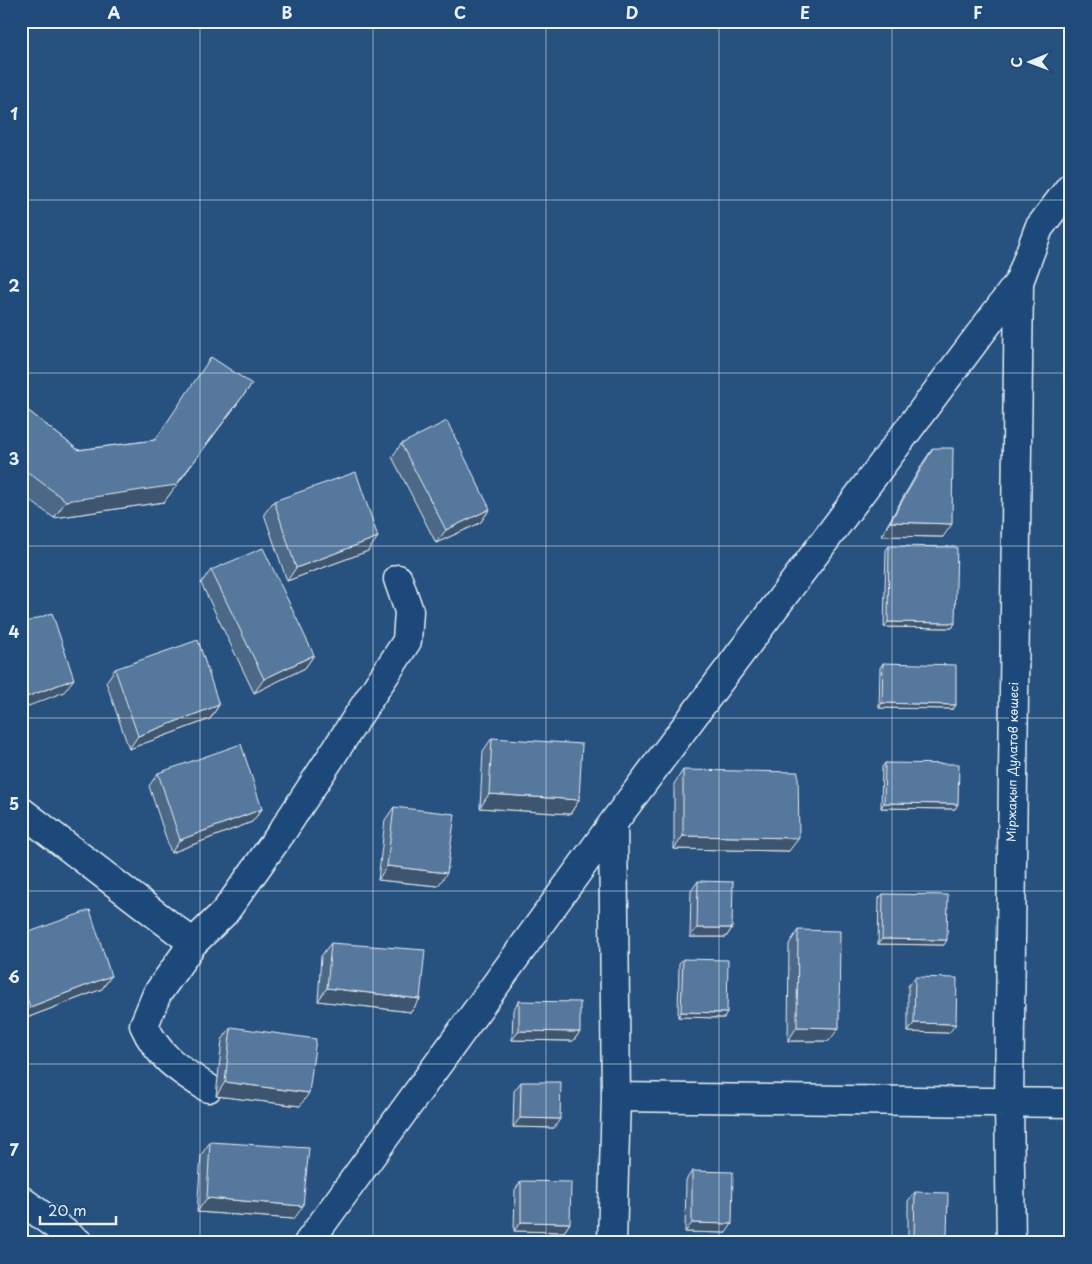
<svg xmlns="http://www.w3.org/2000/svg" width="1092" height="1264" font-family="'Playpen Sans',sans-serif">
<rect width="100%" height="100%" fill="#27517f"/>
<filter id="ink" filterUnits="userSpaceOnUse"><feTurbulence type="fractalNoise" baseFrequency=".02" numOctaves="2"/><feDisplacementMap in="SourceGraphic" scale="10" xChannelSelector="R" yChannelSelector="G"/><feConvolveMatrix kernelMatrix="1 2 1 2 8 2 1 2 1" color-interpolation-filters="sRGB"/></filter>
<g filter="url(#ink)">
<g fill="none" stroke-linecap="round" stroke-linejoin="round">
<defs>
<path id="minor" d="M 21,811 L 193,943
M 208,1088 C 180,1070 158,1057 144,1025 L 157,994 L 193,943 L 225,912 L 282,832 L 407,641 L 409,611 L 398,579
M 616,1097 L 1071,1103
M 308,1243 L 613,823 L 1019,282 L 1039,228 L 1071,186
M 612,1243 L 616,1097 L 613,823
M 1011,1243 L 1009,1103 L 1019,282"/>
<path id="major" d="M 21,1200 L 79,1243"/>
</defs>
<use href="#minor" stroke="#e8f1f8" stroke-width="31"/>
<use href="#major" stroke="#e8f1f8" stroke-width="31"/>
<use href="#minor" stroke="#1f4a7a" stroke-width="28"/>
<use href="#major" stroke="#1f4a7a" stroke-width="28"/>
</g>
<path fill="#4b6787" stroke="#e8f1f8" d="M 239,401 L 164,502 L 54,518 L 21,494 L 21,405 L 78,450 L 155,440 Z
M 1071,415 L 1071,459 L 1070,459 Z
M 401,444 L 490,509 L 480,523 L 436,543 L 392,457 Z
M 933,448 L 943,537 L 881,536 L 924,461 Z
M 274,501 L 368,551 L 287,581 L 264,514 Z
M 889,546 L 955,623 L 952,628 L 884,627 L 886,550 Z
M 211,570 L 314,655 L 305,668 L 254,693 L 201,583 Z
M 883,663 L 956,705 L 953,709 L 879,708 L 880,668 Z
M 115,669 L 219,705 L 210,719 L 129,749 L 106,682 Z
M 492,738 L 579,800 L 570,814 L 480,808 L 483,751 Z
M 885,763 L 958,804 L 955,809 L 881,808 L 882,767 Z
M 683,770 L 789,851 L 674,849 L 674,784 Z
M 158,773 L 262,809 L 252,822 L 171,853 L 149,786 Z
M 394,807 L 438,886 L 378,880 L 385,820 Z
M 1071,821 L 1071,855 L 1070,855 Z
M 698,881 L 732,928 L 726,937 L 690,937 L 691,891 Z
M 883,894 L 944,945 L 878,944 L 879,898 Z
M 798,930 L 829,1041 L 788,1041 L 789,944 Z
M 21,935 L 111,976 L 102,989 L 21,1020 Z
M 331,943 L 420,999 L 411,1012 L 318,1001 L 321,956 Z
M 683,959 L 724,1018 L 678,1017 L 679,963 Z
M 915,977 L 949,1033 L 908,1032 L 908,986 Z
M 519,1001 L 580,1032 L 573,1041 L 512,1040 L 513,1010 Z
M 231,1027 L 300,1106 L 216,1096 L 222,1040 Z
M 521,1082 L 554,1128 L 513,1127 L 514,1091 Z
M 210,1142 L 294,1219 L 197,1212 L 201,1155 Z
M 1071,1151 L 1071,1229 L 1066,1228 L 1068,1155 Z
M 692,1171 L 726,1233 L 685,1232 L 686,1180 Z
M 521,1181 L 570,1223 L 564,1232 L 514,1231 L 515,1190 Z
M 915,1192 L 947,1237 L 944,1243 L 908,1243 L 908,1201 Z"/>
<path fill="#3d546e" stroke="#e8f1f8" d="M 252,384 L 164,502 L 54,518 L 66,501 Z
M 490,509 L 480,523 L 436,543 L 446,530 Z
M 890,522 L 952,524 L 943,537 L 881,536 Z
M 378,537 L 368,551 L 287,581 L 296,568 Z
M 888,622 L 955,623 L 952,628 L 884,627 Z
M 314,655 L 305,668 L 254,693 L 264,679 Z
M 74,679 L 64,692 L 21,709 L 21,699 Z
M 882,703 L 956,705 L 953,709 L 879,708 Z
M 219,705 L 210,719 L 129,749 L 138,736 Z
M 489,794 L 579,800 L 570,814 L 480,808 Z
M 884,803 L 958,804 L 955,809 L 881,808 Z
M 262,809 L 252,822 L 171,853 L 180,840 Z
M 683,836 L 799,838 L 789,851 L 674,849 Z
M 387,866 L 447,873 L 438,886 L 378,880 Z
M 697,928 L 732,928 L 726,937 L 690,937 Z
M 882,939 L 947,940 L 944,945 L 878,944 Z
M 111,976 L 102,989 L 21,1020 L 30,1007 Z
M 327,988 L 420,999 L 411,1012 L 318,1001 Z
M 681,1012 L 727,1013 L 724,1018 L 678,1017 Z
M 914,1023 L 956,1024 L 949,1033 L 908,1032 Z
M 797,1027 L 839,1028 L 829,1041 L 788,1041 Z
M 519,1031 L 580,1032 L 573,1041 L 512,1040 Z
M 225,1082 L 309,1093 L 300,1106 L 216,1096 Z
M 520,1118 L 560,1119 L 554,1128 L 513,1127 Z
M 207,1198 L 303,1206 L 294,1219 L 197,1212 Z
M 521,1222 L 570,1223 L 564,1232 L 514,1231 Z
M 692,1223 L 732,1224 L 726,1233 L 685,1232 Z
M 1070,1224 L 1071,1224 L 1071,1229 L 1066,1228 Z
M 914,1237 L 947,1237 L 944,1243 L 910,1243 Z"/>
<path fill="#57789d" stroke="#e8f1f8" d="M 211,357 L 252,384 L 176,485 L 66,501 L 21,467 L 21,405 L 78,450 L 155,440 Z
M 447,421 L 490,509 L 446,530 L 401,444 Z
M 933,448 L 953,448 L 952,524 L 890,522 Z
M 356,472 L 378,537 L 296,568 L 274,501 Z
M 889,546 L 957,547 L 955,623 L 888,622 Z
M 263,548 L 314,655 L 264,679 L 211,570 Z
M 52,613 L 74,679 L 21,699 L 21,624 Z
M 198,640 L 219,705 L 138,736 L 115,669 Z
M 883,663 L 956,665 L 956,705 L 882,703 Z
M 492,738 L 582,744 L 579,800 L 489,794 Z
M 241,744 L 262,809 L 180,840 L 158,773 Z
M 885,763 L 959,764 L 958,804 L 884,803 Z
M 683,770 L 798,772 L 799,838 L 683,836 Z
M 394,807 L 455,814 L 447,873 L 387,866 Z
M 698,881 L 733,882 L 732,928 L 697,928 Z
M 883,894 L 948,895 L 947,940 L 882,939 Z
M 90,910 L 111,976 L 30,1007 L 21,982 L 21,935 Z
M 798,930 L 840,931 L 839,1028 L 797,1027 Z
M 331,943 L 425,950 L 420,999 L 327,988 Z
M 683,959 L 728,960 L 727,1013 L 681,1012 Z
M 915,977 L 957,978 L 956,1024 L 914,1023 Z
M 519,1001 L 580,1002 L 580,1032 L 519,1031 Z
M 231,1027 L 316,1039 L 309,1093 L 225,1082 Z
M 521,1082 L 561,1082 L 560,1119 L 520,1118 Z
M 210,1142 L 309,1148 L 303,1206 L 207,1198 Z
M 692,1171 L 733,1172 L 732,1224 L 692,1223 Z
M 1071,1173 L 1071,1224 L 1070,1224 Z
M 521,1181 L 571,1182 L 570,1223 L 521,1222 Z
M 915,1192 L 948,1193 L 947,1237 L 914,1237 Z"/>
</g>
<path fill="none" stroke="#e8f1f8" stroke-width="1" stroke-opacity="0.55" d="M 200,21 L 200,1243M 373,21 L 373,1243M 546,21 L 546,1243M 719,21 L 719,1243M 892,21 L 892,1243M 21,200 L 1071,200M 21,373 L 1071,373M 21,546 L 1071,546M 21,718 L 1071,718M 21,891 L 1071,891M 21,1064 L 1071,1064"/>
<g text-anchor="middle" stroke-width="5" stroke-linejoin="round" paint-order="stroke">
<g font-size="12" fill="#e8f1f8" stroke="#1f4a7a">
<text transform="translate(1013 762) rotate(-89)" y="4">Міржақып Дулатов көшесі</text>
</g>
</g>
<rect width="1092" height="1264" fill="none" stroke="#1f4a7a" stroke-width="55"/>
<g transform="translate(1030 62) rotate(269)" stroke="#1f4a7a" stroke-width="4" paint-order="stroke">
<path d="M0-4L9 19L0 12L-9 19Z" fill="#e8f1f8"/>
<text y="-8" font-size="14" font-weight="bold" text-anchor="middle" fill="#e8f1f8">С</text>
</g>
<path d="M40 1216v8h76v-8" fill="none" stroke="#e8f1f8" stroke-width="2.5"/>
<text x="48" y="1216" font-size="15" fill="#e8f1f8" stroke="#1f4a7a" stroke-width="4" paint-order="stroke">20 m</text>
<rect x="28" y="28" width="1036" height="1208" fill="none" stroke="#e8f1f8" stroke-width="2"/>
<g font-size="16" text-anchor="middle" font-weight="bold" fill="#e8f1f8">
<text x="114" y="19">A</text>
<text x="287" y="19">B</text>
<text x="460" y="19">C</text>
<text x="632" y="19">D</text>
<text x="805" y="19">E</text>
<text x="978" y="19">F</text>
<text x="14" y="120">1</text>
<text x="14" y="292">2</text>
<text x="14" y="465">3</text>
<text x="14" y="638">4</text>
<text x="14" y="810">5</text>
<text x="14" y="983">6</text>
<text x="14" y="1156">7</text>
</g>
</svg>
